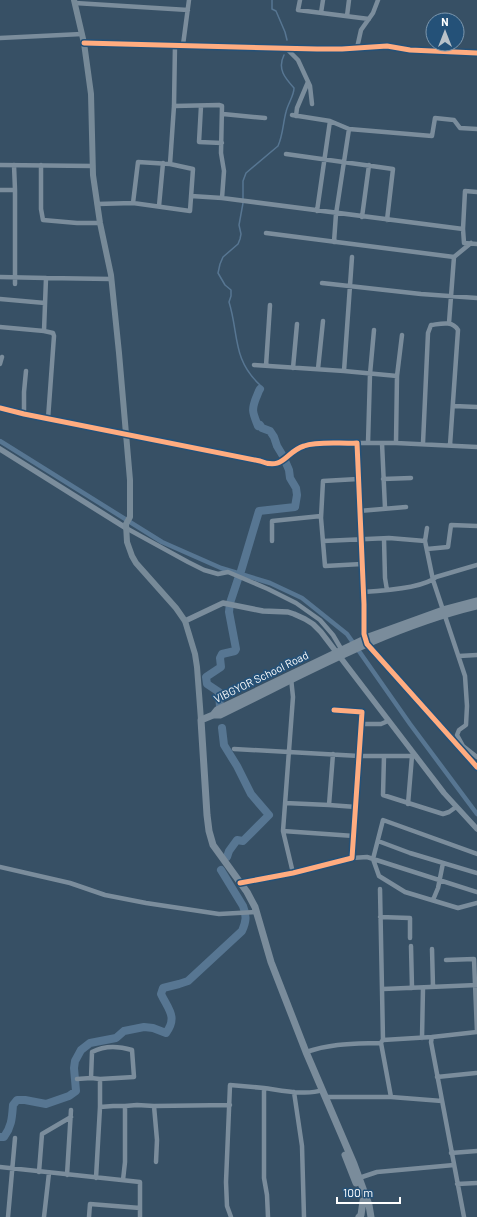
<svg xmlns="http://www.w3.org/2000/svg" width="477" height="1217" font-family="Barlow,sans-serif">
<rect width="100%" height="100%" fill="#375065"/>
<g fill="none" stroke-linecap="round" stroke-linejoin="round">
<path stroke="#577692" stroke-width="1.5" d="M 272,0 L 272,9 L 276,11 L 285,32 L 287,40
M 260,389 L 261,387 L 260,385 C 232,359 239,334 229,302 L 231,296 L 231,290 L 225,285 L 218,273 L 220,264 L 223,257 L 238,244 L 240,239 L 241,234 L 239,225 L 243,203 L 243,181 L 246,173 L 278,146 C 283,135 283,123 286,112 C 288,103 294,96 294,88 C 285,78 277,69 284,55"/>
<path stroke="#577692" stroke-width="4.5" d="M 0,441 L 162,542 L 221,568 L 270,583 L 302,598 L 347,634 L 410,724 L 477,814"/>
<path stroke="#577692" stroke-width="8" d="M 241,571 L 259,511 L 295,507 L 297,495 L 296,488 L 290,478 L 289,470 L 283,456 L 277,446 L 274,437 L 270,431 L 262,428 L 260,425 L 258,426 C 253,413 251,411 256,398 C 258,394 258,392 260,389
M 220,707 L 219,692 L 207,684 L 206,677 L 221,667 L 220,658 L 222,654 L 235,651 L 236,649 L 229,612 L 230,603 L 238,579
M 222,728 L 224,745 L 237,766 L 251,794 L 269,815 L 243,841 L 237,840 L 229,851 L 227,857
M 0,1137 L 4,1137 C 12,1126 12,1117 13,1105 L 17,1100 L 25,1100 L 46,1104 L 69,1096 L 76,1091 L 74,1068 L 75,1061 L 81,1050 L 90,1043 L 116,1038 L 124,1031 L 144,1027 L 153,1028 L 166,1033 C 178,1017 168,1009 161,994 L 163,988 L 179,984 L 188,981 L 242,931 C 246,922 247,916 243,906 L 221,870"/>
<path stroke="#7b8d9c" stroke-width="4.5" d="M 300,0 L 298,10 L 369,19
M 75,3 L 188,10
M 321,13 L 323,0
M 347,16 L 349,0
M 0,38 L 82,34
M 84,43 L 317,49 L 342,49 L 387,46 L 410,50 L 477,53
M 183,45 L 189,0
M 357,48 L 361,30 L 373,13 L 378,0
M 287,49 L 298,60 L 310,86 L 312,104
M 174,106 L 219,105 L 222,106 L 221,153 L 224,171 L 222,198 L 191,196
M 201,106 L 199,142 L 222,143
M 223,114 L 265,118
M 292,115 L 330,121 L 317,211
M 296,116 L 297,108 L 308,82
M 330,121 L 349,129
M 286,154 L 393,169 L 387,220
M 0,165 L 93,166
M 41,165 L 41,209 L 43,220 L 77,223 L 100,223
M 0,190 L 15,190 L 14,165
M 15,190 L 15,284
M 222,198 L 463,229 L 464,243 L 477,244
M 133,203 L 190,211 L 193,169 L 170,164
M 97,204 L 133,203 L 138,162 L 170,164 L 174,106 L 175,45
M 159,206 L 163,163
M 362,217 L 369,165
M 463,229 L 465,191 L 477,192
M 266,233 L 454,257
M 334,242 L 336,214 L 349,129 L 432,136 L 435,118 L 454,120 L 460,128 L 477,129
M 352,257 L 344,371 L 397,376
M 0,277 L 46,278
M 322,283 L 421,294 L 477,298
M 0,299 L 45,303
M 449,323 L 454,257 L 471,243
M 0,327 L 44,331 L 46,278 L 111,279
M 44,331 L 53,333 L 54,336 L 48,419
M 0,364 L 2,357
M 254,365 L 344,371
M 266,366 L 270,305
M 293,368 L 297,324
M 318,369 L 323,321
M 454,406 L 477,407
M 0,408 L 24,414 L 260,461 C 284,471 285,452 304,446 C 318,441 341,444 357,443 L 364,604 L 364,634 L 366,640
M 24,414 L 24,392 L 26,371
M 357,443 L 396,443 L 477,447
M 368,443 L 370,374 L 374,330
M 382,443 L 385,508
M 396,443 L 397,376 L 402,335
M 423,443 L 428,333 L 431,325 C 440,324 452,320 458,330 L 450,445
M 358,479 L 323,481 L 321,518 L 325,566 L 362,564
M 383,479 L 411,478
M 359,511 L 406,507
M 126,528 L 188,562 L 204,570 L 218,574 L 228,572 L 268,589 L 296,603 L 320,620 L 333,635 L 343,652
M 427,528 L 425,541 L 433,580 L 465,676 L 467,706 L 466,725 L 459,730 L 457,735 L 463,746 L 477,757
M 384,539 L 385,578 L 387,590
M 272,541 L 272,521 L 321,516
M 323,541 L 389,538 L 425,541
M 427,549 L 448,547 L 451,525 L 477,526
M 363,592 C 381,591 424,588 436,577 L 477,565
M 459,656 L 477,655
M 291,678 L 293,697 L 283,831 L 293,873
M 361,724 L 381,724 L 388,721
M 234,749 L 359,756 L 416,756
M 333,754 L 329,805 L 356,807
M 384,756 L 383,795 L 443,814 L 449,812 L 456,807
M 285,803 L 329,805
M 408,804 L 412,756
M 283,831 L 354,836
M 378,841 L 410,853 L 477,873
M 477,854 L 383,820 L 373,859 L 379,876 L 405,892 L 458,908 L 477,903
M 352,858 L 367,857 L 477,892
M 0,867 L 70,883 L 105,895 L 146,903 L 219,914 L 256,912
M 240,883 L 293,873 L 352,858 L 362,712 L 334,710
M 380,889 L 383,1040 L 432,1037
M 433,900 L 438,888 L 443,863
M 380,917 L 410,918 L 410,938
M 411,946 L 412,988
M 432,949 L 433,987
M 446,960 L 474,959 L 477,1032
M 383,989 L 477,985
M 422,1038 L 423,988
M 382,1041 L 381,1043 L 391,1097
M 306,1052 C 333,1043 353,1044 381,1043
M 437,1077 L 476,1073
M 77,1079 L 91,1078
M 294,1092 L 302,1146 L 304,1217
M 325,1097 L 391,1097 L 442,1101
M 154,1106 L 157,1140 L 156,1162
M 100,1107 L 113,1106 L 125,1106
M 451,1153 L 477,1151
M 0,1167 L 140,1182 L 140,1217
M 39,1172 L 42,1134 L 71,1117
M 67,1175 L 71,1110
M 96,1178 L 100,1107 L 100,1079 L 134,1077 L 132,1050 C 119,1046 105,1045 92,1052 L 91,1078 L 100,1079
M 359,1178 L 377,1172 L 454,1165
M 123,1180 L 125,1162 L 125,1106 L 137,1105 L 154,1106 L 230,1105
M 457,1184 L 477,1183
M 8,1217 L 15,1138
M 44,1217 L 49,1173
M 89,1217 L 90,1204 L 140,1208
M 231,1217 L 227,1206 L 226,1182 L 230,1085 L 264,1088
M 268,1217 L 267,1195 L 264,1178 L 264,1088 C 280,1090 307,1096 322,1090
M 464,1217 L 431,1042 L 432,1037 L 477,1032"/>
<path stroke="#7b8d9c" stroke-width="5.5" d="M 0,449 L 126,528
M 185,621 L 223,603 L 263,611 L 288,612 L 294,614 L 305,619 L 313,624 L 321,632 L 444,793 L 477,829
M 367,644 L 477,767"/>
<path stroke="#778a98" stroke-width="6" d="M 74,0 L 84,43 L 91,94 L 93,175 L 100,223 L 111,275 L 119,353 L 130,480 L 130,517 L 126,524 L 127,542 L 132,556 L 136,563 L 176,608 L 185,621 L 195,654 L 197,667 L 201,720"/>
<path stroke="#7a8c9b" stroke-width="7" d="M 213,715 L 217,710 L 371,636 L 443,610 L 477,601
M 345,1155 L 356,1183
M 359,1217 L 361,1215 L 363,1201
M 371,1217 L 369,1205 L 354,1164 L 306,1052 L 271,962 L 255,907 L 247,892 L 213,845 L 209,831 L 207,815 L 201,720 L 213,715 L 220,715 C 303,675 386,628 477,606"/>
<defs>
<path id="cycleway" d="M 84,43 L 317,49 L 342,49 L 387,46 L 410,50 L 477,53
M 0,408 L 24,414 L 260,461 C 284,471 285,452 304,446 C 318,441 341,444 357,443 L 364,604 L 364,634 L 367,644 L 477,767
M 240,883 L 293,873 L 352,858 L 362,712 L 334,710"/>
</defs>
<use href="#cycleway" stroke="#245178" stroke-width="8"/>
<use href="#cycleway" stroke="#ffac80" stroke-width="5"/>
</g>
<g text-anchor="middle" stroke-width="3.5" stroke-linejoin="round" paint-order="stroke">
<g font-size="11" fill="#fff" stroke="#245178">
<text transform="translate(261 677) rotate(-26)" y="4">VIBGYOR School Road</text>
</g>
</g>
<g transform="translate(445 32)"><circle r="19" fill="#245178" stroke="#7c97ae"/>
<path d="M0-3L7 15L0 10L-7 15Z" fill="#b9c2c9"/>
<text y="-6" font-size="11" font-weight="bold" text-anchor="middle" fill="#ffffff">N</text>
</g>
<path d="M337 1197v6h63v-6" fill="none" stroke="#ffffff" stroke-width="2"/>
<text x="343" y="1197" font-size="12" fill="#ffffff" stroke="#245178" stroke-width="3" paint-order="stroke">100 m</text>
</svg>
